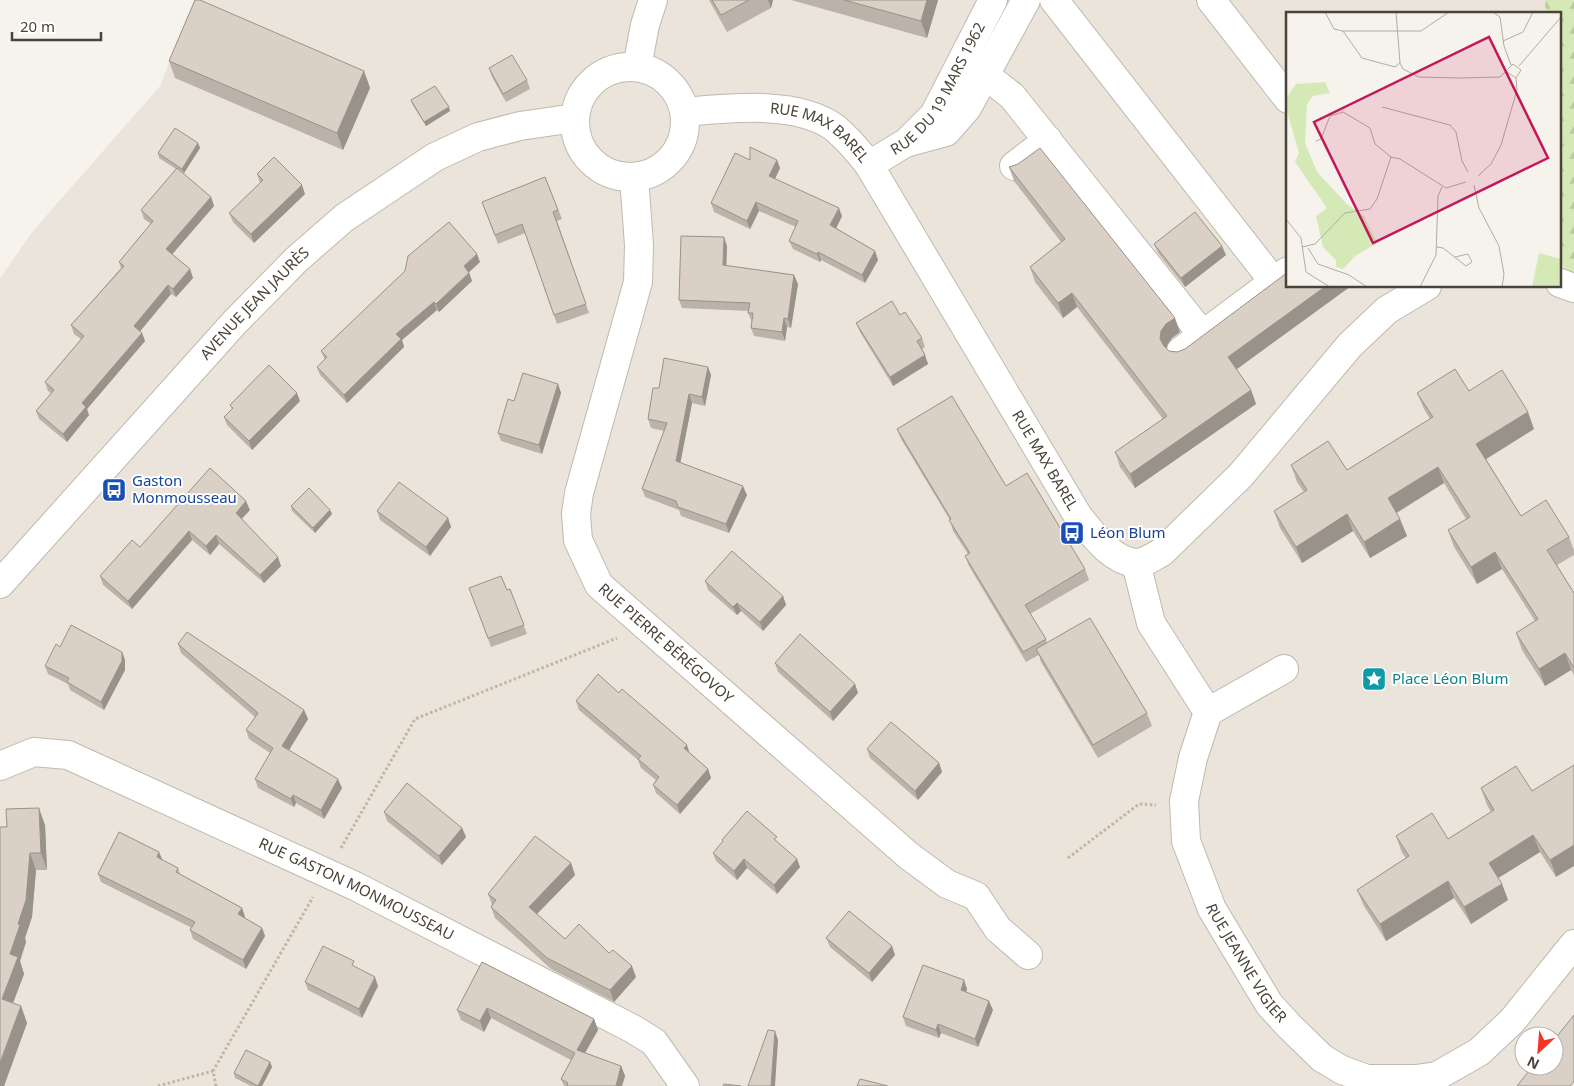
<svg xmlns="http://www.w3.org/2000/svg" width="1574" height="1086" font-family="'Noto Sans',sans-serif">
<defs>
<pattern id="forest-firs" width="22" height="20" patternUnits="userSpaceOnUse" patternTransform="scale(1.25)"><rect width="22" height="20" fill="#d5e9b6"/><path d="M5 1l3.5 6h-7zM16 11l3.5 6h-7z" fill="#b8c99d"/></pattern>
</defs>
<rect width="100%" height="100%" fill="#f6f2ec"/>
<path fill="#eae4da" fill-rule="evenodd" d="M 194,0 L 1574,0 L 1574,1086 L 0,1086 L 0,278 L 33,231 L 160,86 ZM 1288,14 L 1560,14 L 1560,286 L 1288,286 ZM 1524,1036 L 1554,1036 L 1554,1066 L 1524,1066 Z"/>
<path fill="url(#forest-firs)" d="M 1545,0 L 1574,0 L 1574,285 L 1560,260 L 1560,14 L 1546,14 Z"/>
<g fill="none" stroke-linecap="round" stroke-linejoin="round">
<defs>
<g id="minor">
<path d="M 1054,0 L 1274,282"/>
<path d="M 1211,0 L 1288,99"/>
<path d="M 637,67 L 645,25 L 653,0"/>
<circle cx="630" cy="122" r="55"/>
<path d="M 985,75 L 1012,96 L 1203,335"/>
<path id="s1" d="M 685,112 C 728,108 798,100 835,128 C 848,139 859,152 869,165 L 1078,516 C 1092,533 1111,561 1136,563 C 1145,563 1154,556 1162,552 L 1241,475 L 1350,345 L 1387,310 L 1427,286"/>
<path d="M 909,142 L 946,132 L 967,108 L 1026,0"/>
<path id="s2" d="M 869,165 L 907,142 L 934,115 L 993,0"/>
<path d="M 1014,166 L 1048,140"/>
<path id="s3" d="M 634,177 L 639,245 L 638,282 L 579,493 L 576,514 L 578,540 L 599,585 L 909,856 L 947,884 L 976,896 L 998,929 L 1028,955"/>
<path d="M 1560,283 L 1574,288"/>
<path d="M 1181,351 L 1288,271"/>
<path d="M 1136,563 L 1151,623 L 1208,712"/>
<path id="s4" d="M 0,584 L 235,322 L 297,259 L 344,218 L 435,157 L 478,137 L 520,126 L 575,118"/>
<path id="s5" d="M 1208,712 L 1193,758 L 1184,801 L 1186,841 L 1212,909 L 1269,1004 L 1289,1026 L 1322,1058 L 1342,1070 L 1367,1079 L 1416,1079 L 1437,1076 L 1479,1052 L 1512,1021 L 1574,944"/>
<path d="M 1208,712 L 1284,669"/>
<path id="s6" d="M 0,766 L 34,752 L 68,755 L 355,886 L 633,1029 L 654,1042 L 685,1086"/>
</g>
</defs>
<use href="#minor" stroke="#c1b9ae" stroke-width="30"/>
<path stroke="#c3b4a0" stroke-width="3" stroke-dasharray="2.5 2.5" stroke-linecap="butt" d="M 341,848 L 415,719 L 617,638
M 1068,858 L 1139,804 L 1156,805
M 158,1086 L 213,1071
M 216,1086 L 213,1071 L 313,897"/>
<use href="#minor" stroke="#fff" stroke-width="28"/>
</g>
<path fill="#bbb3a9" d="M 709,0 L 773,0 L 771,8 L 727,32 Z
M 791,0 L 938,0 L 927,38 Z
M 169,61 L 364,71 L 370,88 L 343,150 L 175,78 Z
M 489,68 L 527,80 L 530,89 L 506,102 L 492,77 Z
M 411,100 L 450,111 L 426,126 L 412,104 Z
M 198,143 L 200,148 L 184,173 L 179,170 L 211,197 L 214,206 L 172,254 L 190,269 L 193,278 L 176,297 L 171,294 L 140,331 L 142,333 L 145,341 L 87,409 L 89,415 L 67,442 L 39,419 L 36,411 L 51,393 L 48,391 L 45,382 L 81,339 L 74,334 L 71,325 L 121,268 L 119,262 L 151,224 L 144,219 L 141,210 L 176,169 L 159,158 L 158,153 Z
M 750,160 L 780,168 L 775,179 L 842,216 L 836,228 L 875,251 L 878,260 L 865,283 L 821,260 L 820,262 L 793,249 L 789,241 L 796,227 L 759,211 L 750,229 L 714,212 L 711,203 Z
M 1009,167 L 1180,332 L 1172,338 L 1167,345 L 1166,348 L 1169,351 L 1177,352 L 1185,349 L 1288,286 L 1351,286 L 1236,369 L 1251,390 L 1256,404 L 1135,488 L 1120,467 L 1115,452 L 1163,419 L 1077,307 L 1063,318 L 1035,282 L 1030,267 L 1061,242 L 1014,181 Z
M 257,174 L 305,194 L 254,243 L 233,222 L 229,213 L 260,183 Z
M 545,177 L 562,219 L 557,221 L 589,313 L 557,324 L 525,233 L 498,244 L 485,211 Z
M 1154,244 L 1226,255 L 1185,287 L 1158,253 Z
M 727,246 L 726,266 L 798,284 L 791,328 L 787,327 L 785,341 L 754,336 L 751,328 L 752,322 L 748,313 L 748,311 L 682,308 L 679,300 Z
M 480,262 L 469,272 L 472,281 L 439,312 L 437,310 L 402,340 L 404,347 L 347,403 L 320,375 L 317,367 L 325,360 L 321,351 Z
M 900,315 L 922,338 L 925,347 L 922,349 L 928,364 L 893,386 L 860,332 L 856,323 Z
M 711,375 L 705,406 L 692,403 L 680,463 L 747,495 L 729,533 L 681,516 L 679,510 L 645,497 L 642,489 L 664,431 L 651,428 L 648,419 L 659,388 Z
M 558,384 L 561,393 L 542,454 L 501,441 L 498,433 L 514,401 Z
M 1469,391 L 1534,429 L 1486,459 L 1521,516 L 1569,537 L 1574,550 L 1574,555 L 1557,565 L 1574,593 L 1574,675 L 1571,670 L 1545,686 L 1522,650 L 1516,633 L 1535,621 L 1502,569 L 1477,584 L 1454,547 L 1448,530 L 1466,519 L 1444,483 L 1397,513 L 1407,536 L 1370,558 L 1353,531 L 1302,563 L 1280,528 L 1274,511 L 1304,492 L 1297,482 L 1291,465 L 1347,470 L 1430,419 L 1424,409 L 1417,393 Z
M 300,401 L 252,450 L 227,425 L 224,417 L 232,409 L 230,405 Z
M 897,429 L 1006,486 L 1085,569 L 1089,580 L 1030,614 L 1046,639 L 1047,643 L 1147,713 L 1152,726 L 1098,758 L 1041,662 L 1039,655 L 1026,662 L 969,566 L 965,556 L 968,554 L 953,531 L 950,520 L 901,439 Z
M 291,506 L 330,510 L 332,514 L 315,533 L 292,511 Z
M 250,510 L 242,519 L 281,566 L 264,583 L 219,544 L 210,555 L 192,540 L 132,609 L 103,585 L 100,576 L 140,547 Z
M 377,511 L 448,518 L 451,527 L 430,556 L 380,520 Z
M 705,581 L 783,596 L 786,605 L 763,631 L 741,611 L 737,615 L 708,590 Z
M 469,588 L 507,590 L 510,589 L 527,634 L 491,647 Z
M 178,644 L 304,710 L 308,719 L 289,750 L 342,788 L 324,819 L 296,803 L 294,807 L 258,788 L 255,779 L 270,753 L 249,739 L 246,730 L 255,717 L 181,653 Z
M 60,647 L 122,652 L 125,660 L 125,670 L 104,710 L 70,690 L 68,684 L 48,674 L 45,666 Z
M 775,663 L 855,684 L 858,693 L 833,721 L 778,672 Z
M 576,701 L 690,753 L 708,769 L 711,778 L 680,814 L 656,793 L 653,785 L 656,780 L 641,768 L 638,760 L 579,710 Z
M 867,749 L 939,763 L 942,772 L 918,800 L 870,758 Z
M 1516,766 L 1556,877 L 1540,852 L 1498,878 L 1502,884 L 1508,900 L 1471,924 L 1454,898 L 1386,941 L 1364,906 L 1357,890 L 1406,858 L 1402,853 L 1396,836 L 1448,839 L 1491,812 L 1487,805 L 1481,788 Z
M 384,812 L 462,828 L 466,837 L 442,865 L 387,821 Z
M 45,825 L 47,870 L 36,870 L 32,917 L 25,938 L 26,942 L 20,961 L 24,974 L 13,1003 L 21,1006 L 27,1023 L 4,1086 L 0,827 Z
M 722,840 L 779,843 L 800,867 L 777,894 L 747,868 L 737,880 L 716,861 L 713,853 L 723,841 Z
M 162,860 L 178,868 L 180,874 L 242,908 L 245,917 L 245,918 L 262,928 L 265,936 L 246,969 L 193,939 L 190,930 L 192,928 L 101,882 L 98,874 Z
M 571,863 L 575,875 L 537,914 L 565,939 L 609,953 L 636,977 L 614,1002 L 551,969 L 495,918 L 491,907 L 492,905 L 488,894 Z
M 826,938 L 895,955 L 872,982 L 830,947 Z
M 482,962 L 594,1019 L 598,1030 L 585,1053 L 621,1066 L 625,1076 L 622,1086 L 564,1086 L 561,1079 L 571,1060 L 491,1018 L 484,1032 L 461,1020 L 457,1010 Z
M 964,980 L 967,989 L 966,992 L 993,1010 L 978,1047 L 941,1033 L 939,1038 L 906,1026 L 903,1017 Z
M 305,982 L 378,986 L 362,1018 L 308,990 Z
M 270,1062 L 272,1067 L 262,1086 L 251,1086 L 235,1078 L 234,1073 Z"/>
<path fill="#99928a" d="M 768,0 L 773,0 L 771,8 Z
M 927,0 L 938,0 L 927,38 L 921,21 Z
M 364,71 L 370,88 L 343,150 L 337,133 Z
M 449,107 L 450,111 L 426,126 L 424,122 Z
M 198,143 L 200,148 L 184,173 L 182,169 Z
M 777,160 L 780,168 L 772,185 L 769,176 Z
M 302,185 L 305,194 L 254,243 L 251,234 Z
M 211,197 L 214,206 L 169,258 L 166,249 Z
M 756,202 L 759,211 L 750,229 L 747,221 Z
M 839,208 L 842,216 L 834,233 L 830,225 Z
M 724,237 L 727,246 L 726,274 L 723,265 Z
M 1222,246 L 1226,255 L 1185,287 L 1181,278 Z
M 875,251 L 878,260 L 865,283 L 862,275 Z
M 818,252 L 821,260 L 820,262 L 817,254 Z
M 477,254 L 480,262 L 467,274 L 464,266 Z
M 190,269 L 193,278 L 176,297 L 173,289 Z
M 469,273 L 472,281 L 439,312 L 436,304 Z
M 794,275 L 798,284 L 791,328 L 788,319 Z
M 168,285 L 171,294 L 137,335 L 134,326 Z
M 1326,286 L 1351,286 L 1233,372 L 1228,357 Z
M 1072,293 L 1077,307 L 1063,318 L 1058,303 Z
M 434,302 L 437,310 L 402,340 L 404,347 L 347,403 L 344,395 L 396,334 Z
M 784,318 L 787,327 L 785,341 L 782,332 Z
M 1175,318 L 1180,332 L 1172,338 L 1167,345 L 1166,353 L 1160,339 L 1161,331 L 1166,324 Z
M 142,333 L 145,341 L 87,409 L 89,415 L 67,442 L 63,434 L 82,403 Z
M 925,355 L 928,364 L 893,386 L 890,377 Z
M 708,367 L 711,375 L 705,406 L 702,397 Z
M 558,384 L 561,393 L 542,454 L 539,445 Z
M 1251,390 L 1256,404 L 1135,488 L 1130,474 Z
M 297,393 L 300,401 L 252,450 L 249,441 Z
M 689,394 L 692,403 L 679,470 L 676,461 Z
M 1528,412 L 1534,429 L 1483,461 L 1476,444 Z
M 1438,467 L 1444,483 L 1394,514 L 1388,498 Z
M 743,486 L 747,495 L 729,533 L 726,524 Z
M 246,501 L 250,510 L 239,521 L 236,513 Z
M 330,510 L 332,514 L 315,533 L 313,528 Z
M 1347,514 L 1353,531 L 1302,563 L 1296,547 Z
M 448,518 L 451,527 L 430,556 L 426,547 Z
M 1400,519 L 1407,536 L 1370,558 L 1364,542 Z
M 189,531 L 192,540 L 132,609 L 128,601 Z
M 216,535 L 219,544 L 210,555 L 206,546 Z
M 1495,552 L 1502,569 L 1477,584 L 1471,567 Z
M 278,557 L 281,566 L 264,583 L 260,575 Z
M 783,596 L 786,605 L 763,631 L 760,622 Z
M 737,603 L 741,611 L 737,615 L 733,607 Z
M 122,652 L 125,660 L 125,670 L 104,710 L 101,702 Z
M 1565,653 L 1571,670 L 1545,686 L 1539,669 Z
M 855,684 L 858,693 L 833,721 L 830,712 Z
M 304,710 L 308,719 L 286,755 L 282,746 Z
M 687,745 L 690,754 L 684,748 Z
M 939,763 L 942,772 L 918,800 L 915,791 Z
M 708,769 L 711,778 L 680,814 L 677,805 Z
M 338,779 L 342,788 L 324,819 L 321,810 Z
M 293,795 L 296,803 L 294,807 L 291,799 Z
M 39,808 L 45,825 L 47,870 L 41,853 Z
M 462,828 L 466,837 L 442,865 L 439,856 Z
M 1533,835 L 1540,852 L 1495,880 L 1489,863 Z
M 1574,845 L 1574,866 L 1556,877 L 1550,860 Z
M 159,852 L 163,861 L 157,857 Z
M 30,853 L 36,870 L 32,917 L 25,938 L 26,942 L 20,961 L 24,974 L 8,1016 L 2,999 L 10,954 L 18,924 Z
M 744,859 L 747,868 L 737,880 L 734,871 Z
M 797,859 L 800,867 L 777,894 L 774,885 Z
M 571,863 L 575,875 L 533,918 L 529,907 Z
M 1448,881 L 1454,898 L 1386,941 L 1380,924 Z
M 1502,884 L 1508,900 L 1471,924 L 1464,907 Z
M 242,908 L 245,917 L 242,923 L 238,914 Z
M 262,928 L 265,936 L 246,969 L 243,960 Z
M 892,946 L 895,955 L 872,982 L 869,973 Z
M 632,966 L 636,977 L 614,1002 L 610,990 Z
M 375,977 L 378,986 L 362,1018 L 359,1009 Z
M 964,980 L 967,989 L 964,999 L 961,990 Z
M 989,1001 L 993,1010 L 978,1047 L 975,1039 Z
M 21,1006 L 27,1023 L 4,1086 L 0,1086 L 0,1063 Z
M 487,1008 L 491,1018 L 484,1032 L 480,1021 Z
M 594,1019 L 598,1030 L 581,1060 L 577,1050 Z
M 938,1024 L 941,1033 L 939,1038 L 936,1030 Z
M 775,1031 L 778,1040 L 775,1086 L 771,1086 Z
M 270,1062 L 272,1067 L 262,1086 L 258,1086 Z
M 621,1066 L 625,1076 L 622,1086 L 616,1086 Z"/>
<path fill="#dad0c5" stroke="#99928a" d="M 195,0 L 200,0 L 364,71 L 337,133 L 169,61 Z
M 712,0 L 749,0 L 721,15 Z
M 844,0 L 927,0 L 921,21 Z
M 512,55 L 527,80 L 503,94 L 489,68 Z
M 435,86 L 449,107 L 424,122 L 411,100 Z
M 175,128 L 198,143 L 182,169 L 158,153 Z
M 750,147 L 777,160 L 769,176 L 839,208 L 830,225 L 875,251 L 862,275 L 818,252 L 817,254 L 789,241 L 798,221 L 756,202 L 747,221 L 711,203 L 735,153 L 750,160 Z
M 1040,148 L 1175,318 L 1166,324 L 1161,331 L 1160,339 L 1164,346 L 1169,351 L 1177,352 L 1185,349 L 1288,272 L 1288,286 L 1326,286 L 1228,357 L 1251,390 L 1130,474 L 1115,452 L 1167,416 L 1072,293 L 1058,303 L 1030,267 L 1065,239 L 1009,167 L 1018,164 Z
M 274,157 L 302,185 L 251,234 L 229,213 L 263,180 L 257,174 Z
M 177,168 L 211,197 L 166,249 L 190,269 L 173,289 L 168,285 L 134,326 L 142,333 L 82,403 L 86,407 L 63,434 L 36,411 L 54,390 L 45,382 L 84,336 L 71,325 L 124,266 L 119,262 L 153,221 L 141,210 Z
M 545,177 L 558,210 L 553,212 L 586,304 L 554,315 L 522,224 L 495,235 L 482,202 Z
M 1195,212 L 1222,246 L 1181,278 L 1154,244 Z
M 449,222 L 477,254 L 464,266 L 469,273 L 436,304 L 434,302 L 396,334 L 401,339 L 344,395 L 317,367 L 327,357 L 321,351 L 405,271 L 408,256 Z
M 681,236 L 724,237 L 723,265 L 794,275 L 788,319 L 784,318 L 782,332 L 751,328 L 753,313 L 748,313 L 750,303 L 679,300 Z
M 892,301 L 900,315 L 905,312 L 922,338 L 917,341 L 925,355 L 890,377 L 856,323 Z
M 664,358 L 708,367 L 702,397 L 689,394 L 676,461 L 743,486 L 726,524 L 678,507 L 676,501 L 642,489 L 667,423 L 648,419 L 653,388 L 659,388 Z
M 269,365 L 297,393 L 249,441 L 224,417 L 233,408 L 230,405 Z
M 1455,369 L 1469,391 L 1502,370 L 1528,412 L 1476,444 L 1521,516 L 1546,500 L 1569,537 L 1547,550 L 1574,593 L 1574,668 L 1565,653 L 1539,669 L 1516,633 L 1538,619 L 1495,552 L 1471,567 L 1448,530 L 1470,517 L 1438,467 L 1388,498 L 1400,519 L 1364,542 L 1347,514 L 1296,547 L 1274,511 L 1307,490 L 1291,465 L 1328,441 L 1347,470 L 1433,417 L 1417,393 Z
M 523,373 L 558,384 L 539,445 L 498,433 L 508,399 L 514,401 Z
M 952,396 L 1006,486 L 1027,473 L 1085,569 L 1025,605 L 1046,639 L 1023,652 L 965,556 L 970,553 L 949,520 L 951,519 L 897,429 Z
M 210,468 L 246,501 L 236,513 L 278,557 L 260,575 L 216,535 L 206,546 L 189,531 L 128,601 L 100,576 L 132,540 L 140,547 Z
M 399,482 L 448,518 L 426,547 L 377,511 Z
M 309,488 L 330,510 L 313,528 L 291,506 Z
M 732,551 L 783,596 L 760,622 L 737,603 L 733,607 L 705,581 Z
M 501,576 L 507,590 L 510,589 L 524,625 L 488,638 L 469,588 Z
M 1090,618 L 1147,713 L 1093,745 L 1036,649 Z
M 71,625 L 122,652 L 122,661 L 101,702 L 67,682 L 69,678 L 45,666 L 56,644 L 60,647 Z
M 187,632 L 304,710 L 282,746 L 338,779 L 321,810 L 293,795 L 291,799 L 255,779 L 273,748 L 246,730 L 258,713 L 178,644 Z
M 800,634 L 855,684 L 830,712 L 775,663 Z
M 598,674 L 619,693 L 622,689 L 687,745 L 684,748 L 708,769 L 677,805 L 653,785 L 659,777 L 638,759 L 641,756 L 576,701 Z
M 891,722 L 939,763 L 915,791 L 867,749 Z
M 1574,765 L 1574,845 L 1550,860 L 1533,835 L 1489,863 L 1502,884 L 1464,907 L 1448,881 L 1380,924 L 1357,890 L 1409,856 L 1396,836 L 1432,813 L 1448,839 L 1494,810 L 1481,788 L 1516,766 L 1532,791 Z
M 407,783 L 462,828 L 439,856 L 384,812 Z
M 39,808 L 41,853 L 30,853 L 26,900 L 18,924 L 20,925 L 10,954 L 18,957 L 2,999 L 21,1006 L 0,1063 L 0,827 L 7,827 L 6,809 Z
M 747,811 L 777,837 L 774,839 L 797,859 L 774,885 L 744,859 L 734,871 L 713,853 L 723,841 L 722,840 Z
M 119,832 L 159,852 L 157,857 L 178,868 L 176,872 L 242,908 L 238,914 L 262,928 L 243,960 L 190,930 L 195,922 L 98,874 Z
M 535,836 L 571,863 L 529,907 L 565,939 L 579,924 L 609,953 L 613,950 L 632,966 L 610,990 L 547,958 L 491,907 L 496,900 L 488,894 Z
M 849,911 L 892,946 L 869,973 L 826,938 Z
M 323,946 L 354,961 L 352,965 L 375,977 L 359,1009 L 305,982 Z
M 482,962 L 594,1019 L 577,1050 L 621,1066 L 616,1086 L 567,1086 L 568,1083 L 561,1079 L 575,1053 L 487,1008 L 480,1021 L 457,1010 Z
M 923,965 L 964,980 L 961,990 L 989,1001 L 975,1039 L 938,1024 L 936,1030 L 903,1017 Z
M 1574,1015 L 1574,1081 L 1570,1086 L 1517,1086 L 1533,1066 L 1554,1066 L 1554,1040 Z
M 768,1030 L 775,1031 L 771,1086 L 748,1086 Z
M 246,1050 L 270,1062 L 258,1086 L 234,1073 Z
M 860,1079 L 888,1086 L 857,1086 Z
M 724,1084 L 741,1086 L 723,1086 Z"/>
<defs>
<symbol id="bus-square" viewBox="-11 -11 22 22"><rect x="-9" y="-9" width="18" height="18" rx="4" fill="#1a4fb4" stroke="#fff"/><path d="M-5-6H5V4H4V6H2V4H-2V6H-4V4H-5ZM-3.5-4V0h7V-4ZM-3.5 1.2v1.5H-2V1.2ZM2 1.2v1.5H3.5V1.2Z" fill="#fff"/></symbol>
<symbol id="sight-square" viewBox="-11 -11 22 22"><rect x="-9" y="-9" width="18" height="18" rx="4" fill="#0f9aa8" stroke="#fff"/><path d="M0-6L1.8-2.2L6-1.7L2.9 1.2L3.7 5.4L0 3.3L-3.7 5.4L-2.9 1.2L-6-1.7L-1.8-2.2Z" fill="#fff"/></symbol>
</defs>
<g fill-rule="evenodd">
<use href="#bus-square" x="100" y="476" width="28" height="28"/>
<use href="#bus-square" x="1058" y="519" width="28" height="28"/>
<use href="#sight-square" x="1360" y="665" width="28" height="28"/>
</g>
<g text-anchor="middle" stroke-width="4" stroke-linejoin="round" paint-order="stroke">
<g font-size="15" fill="#4a4339" stroke="#fff">
<text dy="5" stroke="none"><textPath href="#s2" startOffset="106">RUE DU 19 MARS 1962</textPath></text>
<text dy="5" stroke="none"><textPath href="#s1" startOffset="142">RUE MAX BAREL</textPath></text>
<text dy="5" stroke="none"><textPath href="#s4" startOffset="379">AVENUE JEAN JAURÈS</textPath></text>
<text dy="5" stroke="none"><textPath href="#s1" startOffset="548">RUE MAX BAREL</textPath></text>
<text dy="5" stroke="none"><textPath href="#s3" startOffset="510">RUE PIERRE BÉRÉGOVOY</textPath></text>
<text dy="5" stroke="none"><textPath href="#s6" startOffset="389">RUE GASTON MONMOUSSEAU</textPath></text>
<text dy="5" stroke="none"><textPath href="#s5" startOffset="269">RUE JEANNE VIGIER</textPath></text>
</g>
<g font-size="15" fill="#164399" stroke="#fff" text-anchor="start">
<text x="132" y="486">Gaston<tspan x="132" dy="17">Monmousseau</tspan></text>
<text x="1090" y="538">Léon Blum</text>
</g>
<g font-size="15" fill="#0d838f" stroke="#fff" text-anchor="start">
<text x="1392" y="684">Place Léon Blum</text>
</g>
</g>
<g transform="translate(1286 12)">
<rect width="275" height="275" fill="#f6f2ec"/>
<path d="M 39,70 L 44,81 L 27,84 L 21,92 L 19,131 L 31,160 L 61,192 L 78,204 L 91,231 L 69,244 L 57,257 L 50,255 L 50,248 L 37,235 L 30,204 L 41,196 L 9,150 L 13,141 L 0,96 L 1,85 L 10,72 ZM 253,241 L 275,247 L 275,275 L 246,275 Z" fill="#d5e9b6"/>
<path fill="none" stroke="#b1aca4" stroke-width="1" d="M 39,0 L 48,17 L 57,19 L 76,46 L 109,55 L 114,51M 110,0 L 114,51 L 117,57 L 133,65 L 174,66 L 214,65 L 227,52 L 235,58 L 230,66 L 221,60M 207,0 L 214,5 L 218,34 L 225,53M 57,19 L 135,19 L 163,0M 217,29 L 237,20 L 247,0M 233,54 L 275,5M 96,95 L 164,113 L 170,120 L 176,149 L 182,160M 30,129 L 35,127 L 44,104 L 57,100 L 84,116 L 89,132 L 105,145M 192,164 L 205,152 L 215,133 L 231,78 L 230,66M 188,173 L 193,196 L 213,234 L 218,262 L 216,275M 0,207 L 15,226 L 20,260 L 44,275M 16,235 L 29,232 L 59,201 L 84,197 L 91,187 L 105,145 L 114,147 L 160,176 L 180,170M 151,235 L 157,236 L 180,254 L 186,250 L 182,242 L 169,245M 22,236 L 32,252 L 63,263 L 81,275M 134,275 L 150,243 L 152,184 L 156,175"/>
<path fill="#c2185b" fill-opacity="0.15" stroke="#c2185b" stroke-width="2.5" d="M 203,25 L 262,146 L 87,231 L 28,110 Z"/>
<rect width="275" height="275" fill="none" stroke="#4a4339" stroke-width="2.5"/>
</g>
<g transform="translate(1539 1051) rotate(206)"><circle r="24" fill="#ffffff" stroke="#b7b4b0"/>
<path d="M0-4L9 19L0 12L-9 19Z" fill="#f63423"/>
<text y="-8" font-size="14" font-weight="bold" text-anchor="middle" fill="#4a4339">N</text>
</g>
<path d="M12 32v8h89v-8" fill="none" stroke="#4a4339" stroke-width="2.5"/>
<text x="20" y="32" font-size="15" fill="#4a4339" stroke="#ffffff" stroke-width="4" paint-order="stroke">20 m</text>
</svg>
